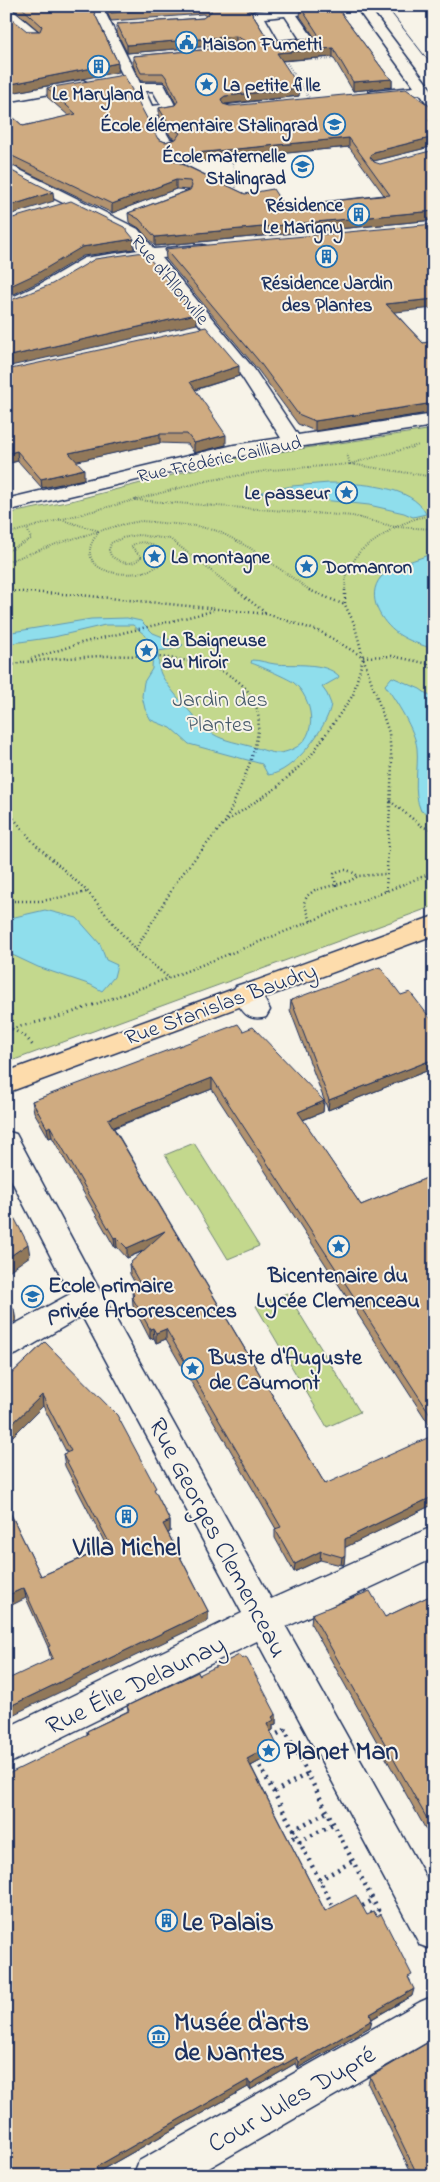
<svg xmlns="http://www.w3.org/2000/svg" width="440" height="2182" font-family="'Indie Flower',sans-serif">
<rect width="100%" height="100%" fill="#f7f3e8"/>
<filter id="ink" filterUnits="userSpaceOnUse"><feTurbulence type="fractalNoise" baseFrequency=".02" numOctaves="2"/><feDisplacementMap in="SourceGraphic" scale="10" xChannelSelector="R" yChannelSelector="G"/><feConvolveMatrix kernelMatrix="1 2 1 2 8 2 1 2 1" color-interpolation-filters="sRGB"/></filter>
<g filter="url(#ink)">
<path fill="#c3d88d" stroke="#6f8476" d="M 434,429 L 434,906 L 6,1063 L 6,514 L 71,501 L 238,458 Z
M 194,1143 L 259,1246 L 228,1259 L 165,1155 Z
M 287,1293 L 360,1412 L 327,1427 L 256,1306 Z"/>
<path fill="#8fdeec" stroke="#6198b3" d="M 329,483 C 357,483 413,485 426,514 L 413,517 L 404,513 L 369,505 L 258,493 L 292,486 Z
M 434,552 L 434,649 C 421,645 409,641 398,634 C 381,622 365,596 381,577 C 394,563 418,561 434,552 Z
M 127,618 L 141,621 L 153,633 L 183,645 L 179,648 L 158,651 C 159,657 158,668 161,674 C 165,684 203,729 213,734 C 224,741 240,743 253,747 C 269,751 276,757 293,749 C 320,737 313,698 293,682 C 287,678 258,665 251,663 L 252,660 C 260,660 267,663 275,664 C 294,666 324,661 339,676 L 338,678 L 322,687 L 327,694 L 331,704 C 328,727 293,773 268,775 L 262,764 L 189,744 L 171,728 L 151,720 L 145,709 L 142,696 L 144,682 L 152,669 L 153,649 L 146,636 L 133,625 L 105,625 L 54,637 L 6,644 L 6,633 L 91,619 Z
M 392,677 L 420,689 L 434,699 L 434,815 L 421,811 C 412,791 419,769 417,748 C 415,730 396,701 385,685 Z
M 45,910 L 77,918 L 100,944 L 106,960 L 117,965 L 114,977 L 102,991 L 91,985 L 38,967 L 6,952 L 6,919 Z"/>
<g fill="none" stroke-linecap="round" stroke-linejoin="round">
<defs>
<path id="minor" d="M 88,6 L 102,6 L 140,83 L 163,83 L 165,86 L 177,109 L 175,112 L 156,115 L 170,139 L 176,140 L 179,143 L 176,146 L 165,149 L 160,147 L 157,144 ZM 145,91 L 153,91 L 161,105 L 152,106 Z
M 355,6 L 368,6 L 434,93 L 434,107 L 429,106 L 420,94 L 374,99 L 369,98 L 367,95 L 369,92 L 374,91 L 414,87 Z
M 300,7 L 307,11 L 305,14 L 297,15 L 316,42 L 314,45 L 274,49 L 269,48 L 249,15 L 256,11 ZM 285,16 L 300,39 L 278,41 L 265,18 Z
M 6,8 L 11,9 L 39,32 L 41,35 L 39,38 L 29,38 L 6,19 Z
M 83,80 L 90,84 L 88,87 L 6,102 L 6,94 Z
M 6,163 L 138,229 L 154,249 L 203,245 L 209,247 L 211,250 L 209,253 L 203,255 L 162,258 L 254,369 L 298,435 L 434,414 L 434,426 L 234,457 L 6,511 L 6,499 L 234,445 L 281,438 L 242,377 L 146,259 L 95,266 L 52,292 L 6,311 L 6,300 L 40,284 L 84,258 L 138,250 L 126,235 L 6,174 Z
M 245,983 C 258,987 264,998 270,1010 L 266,1017 C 246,1023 241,1009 232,993 L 236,986 Z
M 6,1131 L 16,1134 L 88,1269 L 271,1599 L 434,1526 L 434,1558 L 286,1627 L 434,1892 L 434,1950 L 420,1945 L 257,1641 L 6,1765 L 6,1728 L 242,1613 L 82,1316 L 17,1354 L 6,1358 L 6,1329 L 70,1294 L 6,1170 Z
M 434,1996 L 434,2038 L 195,2176 L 133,2176 L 139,2161 L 420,2002 Z"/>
<path id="major" d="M 434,916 L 434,935 L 6,1093 L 6,1072 Z"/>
</defs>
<use href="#minor" stroke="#1b2f5e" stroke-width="3"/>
<use href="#major" stroke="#1b2f5e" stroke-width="3"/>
<path stroke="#1b2f5e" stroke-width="2" stroke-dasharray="0.5 2" stroke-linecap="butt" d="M 316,60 L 336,59
M 287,63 L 311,101
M 230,156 L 237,180 L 235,194
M 347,454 L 350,464 L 419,445
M 135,500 L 353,516 L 395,527 L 417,518 L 434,515
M 59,519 L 99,531 C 96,536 91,542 90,549 C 87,580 150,580 164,560 L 160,550 C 151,543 141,539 131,546 L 141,557 C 132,567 121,563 111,556 L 109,550 L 111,543 L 122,538 L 138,535 L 170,539 L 237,591
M 6,534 L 206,481 L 271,470 L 350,464 L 434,477
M 6,552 L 31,539 L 27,528
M 6,562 L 62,542 L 120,525 L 141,521 L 196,526 L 218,531 L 250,548 L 311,591
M 345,591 L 346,573 L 360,551 L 395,527 L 434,529"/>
<path stroke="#1b2f5e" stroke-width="2.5" stroke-dasharray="1 3" stroke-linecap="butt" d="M 236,590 L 267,614
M 309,590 L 345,605
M 345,590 L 345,605 L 354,623 L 363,657 L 389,733 L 392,764 L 386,891
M 6,591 L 80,595 L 267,614 L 321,632 L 363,657 L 392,656 L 434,665
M 31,659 L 81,643 L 213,611
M 24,662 C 80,657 244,636 258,714 C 263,743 236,796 225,823
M 428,664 L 434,671
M 6,667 L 25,661
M 390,801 L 423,827 L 434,830
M 6,809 L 33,842 L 87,891 L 135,950 L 169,978
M 336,886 L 334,874 C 343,867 350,870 358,876
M 6,901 L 42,901 L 87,892
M 311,921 L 304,903 L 307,896 L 315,890 L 350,881 L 358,876 L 386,874
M 135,950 L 179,878 L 224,823 L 276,788 L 310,757 L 353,695 L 363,658
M 93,1005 L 169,978 L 434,872"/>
<path stroke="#1b2f5e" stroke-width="3" stroke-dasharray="1 4" stroke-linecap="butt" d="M 12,1029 L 26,1037 L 34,1047
M 6,1030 L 62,1016 L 96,1004"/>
<path stroke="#1b2f5e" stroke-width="4.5" stroke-dasharray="2 5" stroke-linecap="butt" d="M 271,1737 L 285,1730 L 373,1900 L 359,1908
M 257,1760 L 335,1910
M 274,1792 L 307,1774
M 293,1830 L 327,1812
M 286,1841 L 296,1836
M 299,1842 L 333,1824
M 319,1880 L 353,1861
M 371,1914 L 378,1910 L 373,1900"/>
<use href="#minor" fill="#f7f3e8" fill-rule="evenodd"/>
<use href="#major" fill="#fddcac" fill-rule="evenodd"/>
<path stroke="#1b2f5e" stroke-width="1" d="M 386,6 L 434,68"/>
</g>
<path fill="#b2936f" stroke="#1b2f5e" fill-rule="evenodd" d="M 6,6 L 91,6 L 118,63 L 118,72 L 27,31 L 39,31 L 12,8 Z
M 104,6 L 290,6 L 256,9 L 251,12 L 269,41 L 314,38 L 315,38 L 300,16 L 301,8 L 304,7 L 302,6 L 336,6 L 387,75 L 392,79 L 392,87 L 353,91 L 333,57 L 282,61 L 299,96 L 224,105 L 434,146 L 373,161 L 434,220 L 155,246 L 139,228 L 129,222 L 128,213 L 189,190 L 176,189 L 112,213 L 6,162 L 6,111 L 23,126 L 69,116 L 47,97 L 47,88 L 165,142 L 175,139 L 171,137 L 159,116 L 159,108 L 175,105 L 176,104 L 167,85 L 163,81 L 141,81 L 133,65 L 133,56 L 236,47 L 239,46 L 236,44 L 127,53 L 117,33 L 117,24 L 203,18 L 206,16 L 203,14 L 111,21 ZM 349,147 L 384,195 L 284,206 L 245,194 L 181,163 Z
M 165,249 L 394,312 L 423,343 L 434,341 L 434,412 L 315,431 L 298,424 L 258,370 L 166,259 Z
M 6,370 L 239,376 L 195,390 L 226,445 L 194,453 L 188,444 L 160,443 L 76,461 L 84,479 L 42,488 L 18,461 L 6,464 Z
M 401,995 L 434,1023 L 434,1068 L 328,1110 L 290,1010 L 291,1000 Z
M 243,1031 L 324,1101 L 323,1112 L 303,1120 L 361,1205 L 434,1175 L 434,1432 L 212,1089 L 114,1128 L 325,1484 L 434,1504 L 345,1547 L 344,1564 L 341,1565 L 320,1560 L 294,1572 L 275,1538 L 275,1529 L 276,1529 L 166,1339 L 156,1343 L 154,1338 L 150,1339 L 133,1306 L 132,1291 L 138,1289 L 130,1274 L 129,1264 L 144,1251 L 127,1258 L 117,1247 L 115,1248 L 52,1137 L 49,1138 L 34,1112 L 32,1101 Z
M 45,1342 L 156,1493 L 170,1521 L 170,1532 L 168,1533 L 208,1611 L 208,1621 L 51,1660 L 48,1647 L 26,1598 L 6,1504 L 41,1576 L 107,1547 L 65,1466 L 63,1454 L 67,1453 L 43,1406 L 12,1437 L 6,1432 L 6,1379 Z
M 434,1594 L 434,1844 L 311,1624 L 312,1614 L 385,1617 Z
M 199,1675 L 276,1714 L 276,1724 L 273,1725 L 273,1730 L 270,1732 L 275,1753 L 251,1766 L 325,1911 L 367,1915 L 410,1980 L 412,1996 L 372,2019 L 370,2027 L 298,2068 L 296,2063 L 250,2090 L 248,2087 L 98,2172 L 6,2176 L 87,1735 L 87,1731 L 128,1711 L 127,1706 Z
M 370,2077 L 434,2176 L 413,2176 L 368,2084 Z"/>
<path fill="#91785a" stroke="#1b2f5e" d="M 247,6 L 290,6 L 256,9 L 247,15 Z
M 236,36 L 236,44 L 127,53 L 127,45 Z
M 333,48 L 333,57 L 277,61 L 277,53 Z
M 118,63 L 118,72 L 6,94 L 6,85 Z
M 392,79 L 392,87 L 353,91 L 353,82 Z
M 300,88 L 299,96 L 225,104 L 221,108 L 221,99 L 225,96 Z
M 434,119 L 434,128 L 429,120 Z
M 434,137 L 434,146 L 374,161 L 370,157 L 374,152 Z
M 349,138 L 349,147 L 165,165 L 165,156 Z
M 176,180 L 176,189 L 112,213 L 112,204 Z
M 53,192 L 54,201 L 6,216 L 6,207 Z
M 434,211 L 434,220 L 155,246 L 155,237 Z
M 134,239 L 134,249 L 83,256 L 39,282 L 6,298 L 6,288 L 82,247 Z
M 434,299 L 434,308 L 386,313 L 386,304 Z
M 196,314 L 197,324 L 6,367 L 6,357 Z
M 239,366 L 239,376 L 190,391 L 190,382 Z
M 434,403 L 434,412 L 315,431 L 315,421 Z
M 160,434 L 160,443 L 69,463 L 69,453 Z
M 226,435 L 226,445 L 194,453 L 194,443 Z
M 17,451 L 18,461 L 6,464 L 6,454 Z
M 84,469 L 84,479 L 42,488 L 41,479 Z
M 434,1059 L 434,1068 L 328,1110 L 329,1100 Z
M 212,1078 L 212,1089 L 109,1129 L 108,1119 Z
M 324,1101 L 323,1112 L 297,1122 L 298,1112 Z
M 50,1126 L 52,1137 L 49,1138 L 47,1128 Z
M 165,1231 L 165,1241 L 127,1258 L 127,1248 Z
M 116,1237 L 117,1247 L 115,1248 L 114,1238 Z
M 28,1244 L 30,1256 L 6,1273 L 6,1259 Z
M 14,1309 L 16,1321 L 6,1327 L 6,1314 Z
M 153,1328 L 154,1338 L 150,1339 L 150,1329 Z
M 166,1329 L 166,1339 L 156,1343 L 156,1333 Z
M 42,1395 L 43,1406 L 12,1437 L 10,1426 Z
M 434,1496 L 434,1504 L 344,1548 L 345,1539 Z
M 170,1521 L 170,1532 L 164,1535 L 163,1524 Z
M 321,1551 L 320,1560 L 294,1572 L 295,1564 Z
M 345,1555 L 344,1564 L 341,1565 L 342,1557 Z
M 24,1588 L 26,1598 L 6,1608 L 6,1596 Z
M 208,1611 L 208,1621 L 6,1718 L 6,1708 Z
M 276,1714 L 276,1724 L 273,1725 L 273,1730 L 266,1734 L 267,1724 L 272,1717 Z
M 276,1743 L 275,1753 L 247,1768 L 247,1759 Z
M 414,1989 L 412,1996 L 368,2021 L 370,2014 Z
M 372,2020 L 370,2027 L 298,2068 L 299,2062 Z
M 297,2057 L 296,2063 L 250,2090 L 250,2084 Z
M 248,2080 L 248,2087 L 98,2172 L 96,2167 Z"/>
<path fill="#cfab81" stroke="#1b2f5e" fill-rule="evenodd" d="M 20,6 L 91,6 L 118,63 L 6,85 L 6,14 L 27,31 L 40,31 L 42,26 Z
M 108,6 L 198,6 L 111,13 Z
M 203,6 L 247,6 L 269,41 L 314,38 L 318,34 L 301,8 L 307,6 L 336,6 L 387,75 L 392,79 L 353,82 L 333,48 L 277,53 L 300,88 L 225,96 L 221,99 L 223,104 L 230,106 L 406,89 L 434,109 L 434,119 L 429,120 L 434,127 L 434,137 L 374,152 L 370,157 L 374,162 L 380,164 L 434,150 L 434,211 L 155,237 L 139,219 L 128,213 L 190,190 L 192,186 L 190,181 L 176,180 L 112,204 L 6,153 L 6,111 L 23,126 L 76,114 L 47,88 L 124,75 L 158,139 L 165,142 L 176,139 L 180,133 L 171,128 L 159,108 L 175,105 L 178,101 L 166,77 L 163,73 L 141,73 L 133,56 L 236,47 L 245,41 L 236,36 L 127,45 L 117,24 L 203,18 L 212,11 ZM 349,138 L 390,195 L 284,206 L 273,189 L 245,194 L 165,156 Z
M 6,168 L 53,192 L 6,207 Z
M 71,201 L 124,227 L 134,239 L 82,247 L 38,273 L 6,288 L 6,220 Z
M 434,224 L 434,299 L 386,304 L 423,343 L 434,341 L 434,403 L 315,421 L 298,414 L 258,360 L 165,249 Z
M 144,252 L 196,314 L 6,357 L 6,302 L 52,284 L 95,259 Z
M 206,327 L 239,366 L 190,382 L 226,435 L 194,443 L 187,434 L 160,434 L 69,453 L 84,469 L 41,479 L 17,451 L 6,454 L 6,370 Z
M 380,967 L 401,995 L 410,992 L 434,1023 L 434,1059 L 329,1100 L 291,1000 Z
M 238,1024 L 243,1031 L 253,1027 L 324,1101 L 298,1112 L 361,1205 L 434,1175 L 434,1420 L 212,1078 L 108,1119 L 325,1484 L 434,1435 L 434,1496 L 345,1539 L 345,1555 L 342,1557 L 321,1551 L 295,1564 L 275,1529 L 281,1527 L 166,1329 L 156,1333 L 153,1328 L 150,1329 L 132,1297 L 134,1295 L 132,1291 L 142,1287 L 129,1264 L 165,1231 L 127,1248 L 116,1237 L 114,1238 L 50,1126 L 47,1128 L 32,1101 Z
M 6,1202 L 28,1244 L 6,1259 Z
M 6,1301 L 14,1309 L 6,1314 Z
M 45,1342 L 117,1415 L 156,1488 L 154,1489 L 170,1521 L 163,1524 L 208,1611 L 6,1708 L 6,1680 L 53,1658 L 48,1647 L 50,1646 L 24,1588 L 6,1596 L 6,1504 L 41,1576 L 111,1546 L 63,1454 L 71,1451 L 42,1395 L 10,1426 L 6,1423 L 6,1379 Z
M 370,1591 L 385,1617 L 434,1594 L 434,1831 L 312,1614 Z
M 239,1655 L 242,1659 L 246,1657 L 276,1714 L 272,1717 L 274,1720 L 267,1724 L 276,1743 L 247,1759 L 325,1911 L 356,1895 L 367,1915 L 374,1912 L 377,1917 L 381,1914 L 412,1975 L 408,1977 L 414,1989 L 370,2014 L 372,2020 L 299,2062 L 297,2057 L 250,2084 L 248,2080 L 96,2167 L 100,2176 L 6,2176 L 6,1775 L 88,1735 L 87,1731 L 129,1711 L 127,1706 L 198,1672 L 199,1675 Z
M 434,2039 L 434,2176 L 418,2176 L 370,2077 Z"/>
</g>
<defs>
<symbol id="civic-ring" viewBox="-11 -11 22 22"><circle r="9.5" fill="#f7f3e8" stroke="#1f6fb2" stroke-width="1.5"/><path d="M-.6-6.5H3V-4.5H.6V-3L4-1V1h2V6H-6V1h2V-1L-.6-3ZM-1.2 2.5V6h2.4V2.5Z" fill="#1f6fb2"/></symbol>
<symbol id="building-ring" viewBox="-11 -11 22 22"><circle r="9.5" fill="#f7f3e8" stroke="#1f6fb2" stroke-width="1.5"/><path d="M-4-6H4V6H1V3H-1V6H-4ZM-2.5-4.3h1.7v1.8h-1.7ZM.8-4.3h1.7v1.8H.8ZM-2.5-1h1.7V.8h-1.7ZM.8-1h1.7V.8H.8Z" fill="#1f6fb2"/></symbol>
<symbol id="sight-ring" viewBox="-11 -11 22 22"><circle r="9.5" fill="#f7f3e8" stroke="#1f6fb2" stroke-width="1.5"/><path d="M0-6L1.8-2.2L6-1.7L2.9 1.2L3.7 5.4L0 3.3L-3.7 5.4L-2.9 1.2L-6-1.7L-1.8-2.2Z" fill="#1f6fb2"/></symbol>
<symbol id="school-ring" viewBox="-11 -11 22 22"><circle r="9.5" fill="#f7f3e8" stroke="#1f6fb2" stroke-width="1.5"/><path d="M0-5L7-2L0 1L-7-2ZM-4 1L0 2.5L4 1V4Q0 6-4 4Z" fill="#1f6fb2"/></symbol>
<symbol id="museum-ring" viewBox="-11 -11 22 22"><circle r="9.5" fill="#f7f3e8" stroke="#1f6fb2" stroke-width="1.5"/><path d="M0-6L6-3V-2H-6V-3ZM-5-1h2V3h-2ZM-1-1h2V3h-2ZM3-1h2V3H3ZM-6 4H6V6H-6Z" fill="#1f6fb2"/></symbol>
</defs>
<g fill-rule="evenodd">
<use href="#civic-ring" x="174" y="30" width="25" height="25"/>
<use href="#building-ring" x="86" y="54" width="25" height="25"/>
<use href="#sight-ring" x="194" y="72" width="25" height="25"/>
<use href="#school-ring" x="322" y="112" width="25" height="25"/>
<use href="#school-ring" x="290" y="154" width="25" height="25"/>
<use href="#building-ring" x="346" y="202" width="25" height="25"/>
<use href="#building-ring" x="314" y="244" width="25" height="25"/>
<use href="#sight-ring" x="334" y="480" width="25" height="25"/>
<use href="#sight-ring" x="142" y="544" width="25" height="25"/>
<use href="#sight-ring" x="294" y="554" width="25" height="25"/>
<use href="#sight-ring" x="134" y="638" width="25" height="25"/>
<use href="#sight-ring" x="326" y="1234" width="25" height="25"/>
<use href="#school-ring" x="20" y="1284" width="25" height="25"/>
<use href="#sight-ring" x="180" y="1356" width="25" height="25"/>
<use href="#building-ring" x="114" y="1504" width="25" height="25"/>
<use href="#sight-ring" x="256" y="1738" width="25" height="25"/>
<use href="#building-ring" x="154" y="1908" width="25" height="25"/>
<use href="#museum-ring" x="146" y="2024" width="25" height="25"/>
</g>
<g text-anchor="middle" stroke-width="4" stroke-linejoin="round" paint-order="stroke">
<g font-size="19" font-weight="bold" fill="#1b2f5e" stroke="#f7f3e8" text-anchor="start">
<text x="202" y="50">Maison Fumetti</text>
<text x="223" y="91">La petite fille</text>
<text x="98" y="100" text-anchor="middle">Le Maryland</text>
<text x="318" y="131" text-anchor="end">École élémentaire Stalingrad</text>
<text x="286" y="162" text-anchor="end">École maternelle<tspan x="286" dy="22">Stalingrad</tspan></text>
<text x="343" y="211" text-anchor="end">Résidence<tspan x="343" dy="22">Le Marigny</tspan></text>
<text x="327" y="289" text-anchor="middle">Résidence Jardin<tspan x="327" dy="22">des Plantes</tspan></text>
<text x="330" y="499" text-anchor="end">Le passeur</text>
<text x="171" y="563">La montagne</text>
<text x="323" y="573">Dormanron</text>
<text x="162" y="646">La Baigneuse<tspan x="162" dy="22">au Miroir</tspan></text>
</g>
<g font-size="19" fill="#1b2f5e" stroke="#f7f3e8">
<text transform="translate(171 279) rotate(50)" y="7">Rue d'Allonville</text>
<text transform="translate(219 458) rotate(-12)" y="7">Rue Frédéric Cailliaud</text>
</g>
<g font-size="22" fill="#45596a" stroke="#f7f3e8">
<text x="220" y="706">Jardin des<tspan x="220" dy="25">Plantes</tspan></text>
</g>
<g font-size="22" fill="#1b2f5e" stroke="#f7f3e8">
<text transform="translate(220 1003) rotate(-20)" y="8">Rue Stanislas Baudry</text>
</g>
<g font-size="22" font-weight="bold" fill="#1b2f5e" stroke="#f7f3e8" text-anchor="start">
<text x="338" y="1282" text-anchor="middle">Bicentenaire du<tspan x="338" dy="25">Lycée Clemenceau</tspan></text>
<text x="48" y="1292">Ecole primaire<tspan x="48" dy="25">privée Arborescences</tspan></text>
<text x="209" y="1364">Buste d'Auguste<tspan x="209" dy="25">de Caumont</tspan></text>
</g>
<g font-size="26" fill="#1b2f5e" stroke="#f7f3e8">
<text transform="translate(219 1537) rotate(62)" y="9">Rue Georges Clemenceau</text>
<text transform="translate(135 1684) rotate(-26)" y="9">Rue Élie Delaunay</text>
<text transform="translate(291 2098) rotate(-30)" y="9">Cour Jules Dupré</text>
</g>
<g font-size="26" font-weight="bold" fill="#1b2f5e" stroke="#f7f3e8" text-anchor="start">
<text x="127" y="1555" text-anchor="middle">Villa Michel</text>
<text x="284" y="1759">Planet Man</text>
<text x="182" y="1930">Le Palais</text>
<text x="174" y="2030">Musée d'arts<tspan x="174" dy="30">de Nantes</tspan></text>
</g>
</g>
<rect width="440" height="2182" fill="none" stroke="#f7f3e8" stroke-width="25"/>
<rect x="12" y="12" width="415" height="2157" fill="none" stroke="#1b2f5e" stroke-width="2" filter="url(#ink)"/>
</svg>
